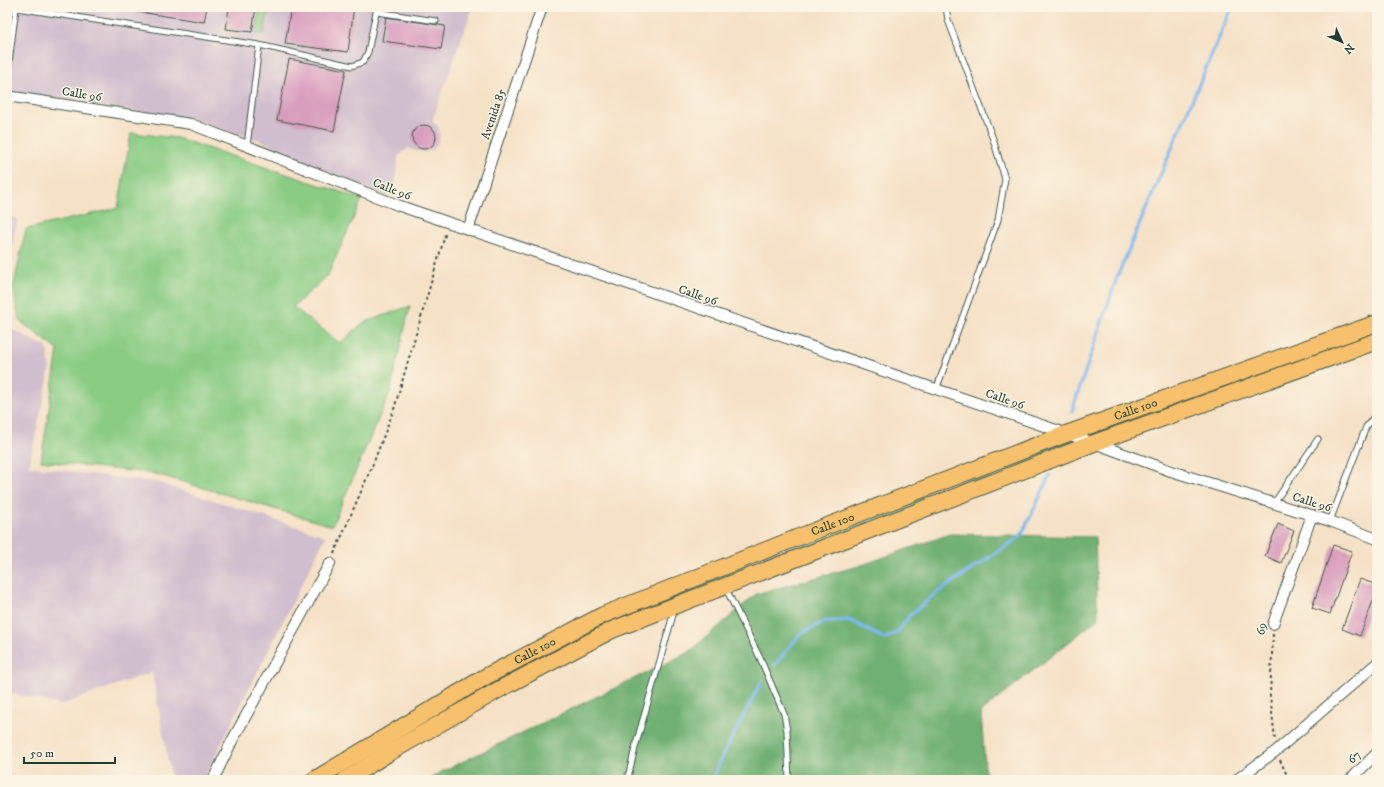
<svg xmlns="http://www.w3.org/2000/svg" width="1384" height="787" font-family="'IM FELL DW Pica',serif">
<rect width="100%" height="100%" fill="#fcf5e5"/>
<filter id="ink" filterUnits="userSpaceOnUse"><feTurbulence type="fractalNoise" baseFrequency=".025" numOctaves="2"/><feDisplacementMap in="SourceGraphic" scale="8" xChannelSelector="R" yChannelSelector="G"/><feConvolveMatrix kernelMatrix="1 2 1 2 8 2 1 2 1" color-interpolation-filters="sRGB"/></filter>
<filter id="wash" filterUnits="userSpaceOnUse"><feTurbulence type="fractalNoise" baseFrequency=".012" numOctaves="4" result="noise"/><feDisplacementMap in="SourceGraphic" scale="16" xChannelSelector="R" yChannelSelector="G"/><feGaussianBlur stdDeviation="0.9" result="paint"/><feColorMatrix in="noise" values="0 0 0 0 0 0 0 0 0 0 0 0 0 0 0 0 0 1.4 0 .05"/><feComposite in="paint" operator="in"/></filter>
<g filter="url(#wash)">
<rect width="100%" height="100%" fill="#f5e1c6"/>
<path fill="#d0bdcd" d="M 7,7 L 473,7 L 432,121 L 438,126 L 440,135 L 438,143 L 432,151 L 424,152 L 415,151 L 408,148 L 398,157 L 395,184 L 387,196 L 316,167 L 257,139 L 213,128 L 200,120 L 7,93 Z
M 7,216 L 18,219 L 7,266 Z
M 7,327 L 47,347 L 50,369 L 29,466 L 159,483 L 326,536 L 203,780 L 171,777 L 152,672 L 61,705 L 7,692 Z"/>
<path fill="#8acc84" stroke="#54845c" d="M 260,7 L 269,7 L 264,34 L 256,33 Z
M 131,133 L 177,138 L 362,199 L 328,275 L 293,307 L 340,343 L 363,323 L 410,306 L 390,392 L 332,526 L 156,474 L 41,461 L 58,350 L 19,320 L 13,288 L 26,229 L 118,208 Z
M 1377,330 L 1377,333 L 1090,437 L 1084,435 Z
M 1069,440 L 1076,442 L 495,684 L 334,780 L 327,780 L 487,683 L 606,621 Z"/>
<path fill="#6fb072" stroke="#477653" d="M 950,534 L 1095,537 L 1098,619 L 981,712 L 986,780 L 429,780 L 439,773 L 689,652 L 756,594 L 859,566 Z"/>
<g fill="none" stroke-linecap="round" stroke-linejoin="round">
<path stroke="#7cb8ee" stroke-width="3.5" d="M 1072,411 L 1117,277 L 1232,7
M 775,665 L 801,633 L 824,622 L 849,620 L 885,639 L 898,631 L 910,615 L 935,594 L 1021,536 L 1050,475
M 712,780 L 718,765 L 761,682"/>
</g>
<g id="blocks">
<path fill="#d99ebe" d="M 107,7 L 207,7 L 204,22 Z
M 229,7 L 256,7 L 252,32 L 226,29 Z
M 291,7 L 354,7 L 348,52 L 285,44 Z
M 386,17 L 445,26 L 441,49 L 382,41 Z
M 289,59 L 346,70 L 334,131 L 277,120 Z
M412 137a12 12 0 1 1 24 0a12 12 0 1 1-24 0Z
M 1278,524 L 1294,531 L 1281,563 L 1265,556 Z
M 1333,545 L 1352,551 L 1330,614 L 1312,608 Z
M 1360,579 L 1377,585 L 1377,590 L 1360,636 L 1342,629 Z"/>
</g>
</g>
<g filter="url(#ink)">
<use href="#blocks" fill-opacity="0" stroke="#3f564a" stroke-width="1"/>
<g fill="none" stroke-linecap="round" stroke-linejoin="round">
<defs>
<path id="service" d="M 10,7 L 259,45 L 352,66 L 363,62 L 368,52 L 377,7
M 377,12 L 436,21
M 7,78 L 16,8
M 247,146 L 259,45
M 936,390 L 998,220 L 1005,179 L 993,139 L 948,20 L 946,7
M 1274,503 L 1318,439
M 1330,521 L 1366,427 L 1377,413
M 725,587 L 760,658 L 784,714 L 787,731 L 789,780
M 7,779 L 11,780
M 628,780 L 629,773 L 636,744 L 675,608"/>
<path id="minor" d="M 7,96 L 191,124 L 400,206 L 1094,443 L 1171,471 L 1330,521 L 1377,539
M 468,230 L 542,7
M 1273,624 L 1312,515
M 213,780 L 232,741 L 330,563
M 1236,780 L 1276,751 L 1377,663
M 1350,780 L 1377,753"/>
<g id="trunk">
<path id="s1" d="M 314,780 L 485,677 L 603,615 L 804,535 L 1066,434 L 1377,323"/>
<path d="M 345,780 L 387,754 L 500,689 L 612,630 L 1094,443 L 1377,341"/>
</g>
</defs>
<use href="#service" stroke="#3f564a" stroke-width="7"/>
<use href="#minor" stroke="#3f564a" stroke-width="12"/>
<use href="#trunk" stroke="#3f564a" stroke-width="18"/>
<path stroke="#3f564a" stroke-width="2" stroke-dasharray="3 3" stroke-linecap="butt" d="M 334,554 L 373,464 L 394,409 L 446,232
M 1273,634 L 1270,695 L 1275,739
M 1280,760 L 1289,780"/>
<use href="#service" stroke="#fff" stroke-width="5"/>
<use href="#minor" stroke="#fff" stroke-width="10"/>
<use href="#trunk" stroke="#f7c06c" stroke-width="16"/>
</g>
</g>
<g text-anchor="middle" stroke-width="3" stroke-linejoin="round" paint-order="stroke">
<g font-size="12" fill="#1f3d34" stroke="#fcf5e5">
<text transform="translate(82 94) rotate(9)" y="4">Calle 96</text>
<text transform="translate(493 114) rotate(-71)" y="4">Avenida 85</text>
<text transform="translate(392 189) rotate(21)" y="4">Calle 96</text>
<text transform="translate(698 295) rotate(19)" y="4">Calle 96</text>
<text transform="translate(1005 399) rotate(19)" y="4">Calle 96</text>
<text dy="4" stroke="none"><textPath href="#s1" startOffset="904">Calle 100</textPath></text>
<text transform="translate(1312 502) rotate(17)" y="4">Calle 96</text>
<text dy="4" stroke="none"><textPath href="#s1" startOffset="580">Calle 100</textPath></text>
<text transform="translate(1261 629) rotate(-83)" y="4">69</text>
<text dy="4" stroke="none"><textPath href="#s1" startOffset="256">Calle 100</textPath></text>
<text transform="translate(1354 757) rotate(-44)" y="4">67</text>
</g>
</g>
<rect width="1384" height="787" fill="none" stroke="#fcf5e5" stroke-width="24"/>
<g transform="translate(1342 42) rotate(134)" stroke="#fcf5e5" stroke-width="3" paint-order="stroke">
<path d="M0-3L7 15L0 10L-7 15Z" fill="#1f3d34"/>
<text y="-6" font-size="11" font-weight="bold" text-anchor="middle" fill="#1f3d34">N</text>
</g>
<path d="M24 757v6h91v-6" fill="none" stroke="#1f3d34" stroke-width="2"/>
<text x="30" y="757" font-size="12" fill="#1f3d34" stroke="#fcf5e5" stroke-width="3" paint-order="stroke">50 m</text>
</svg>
